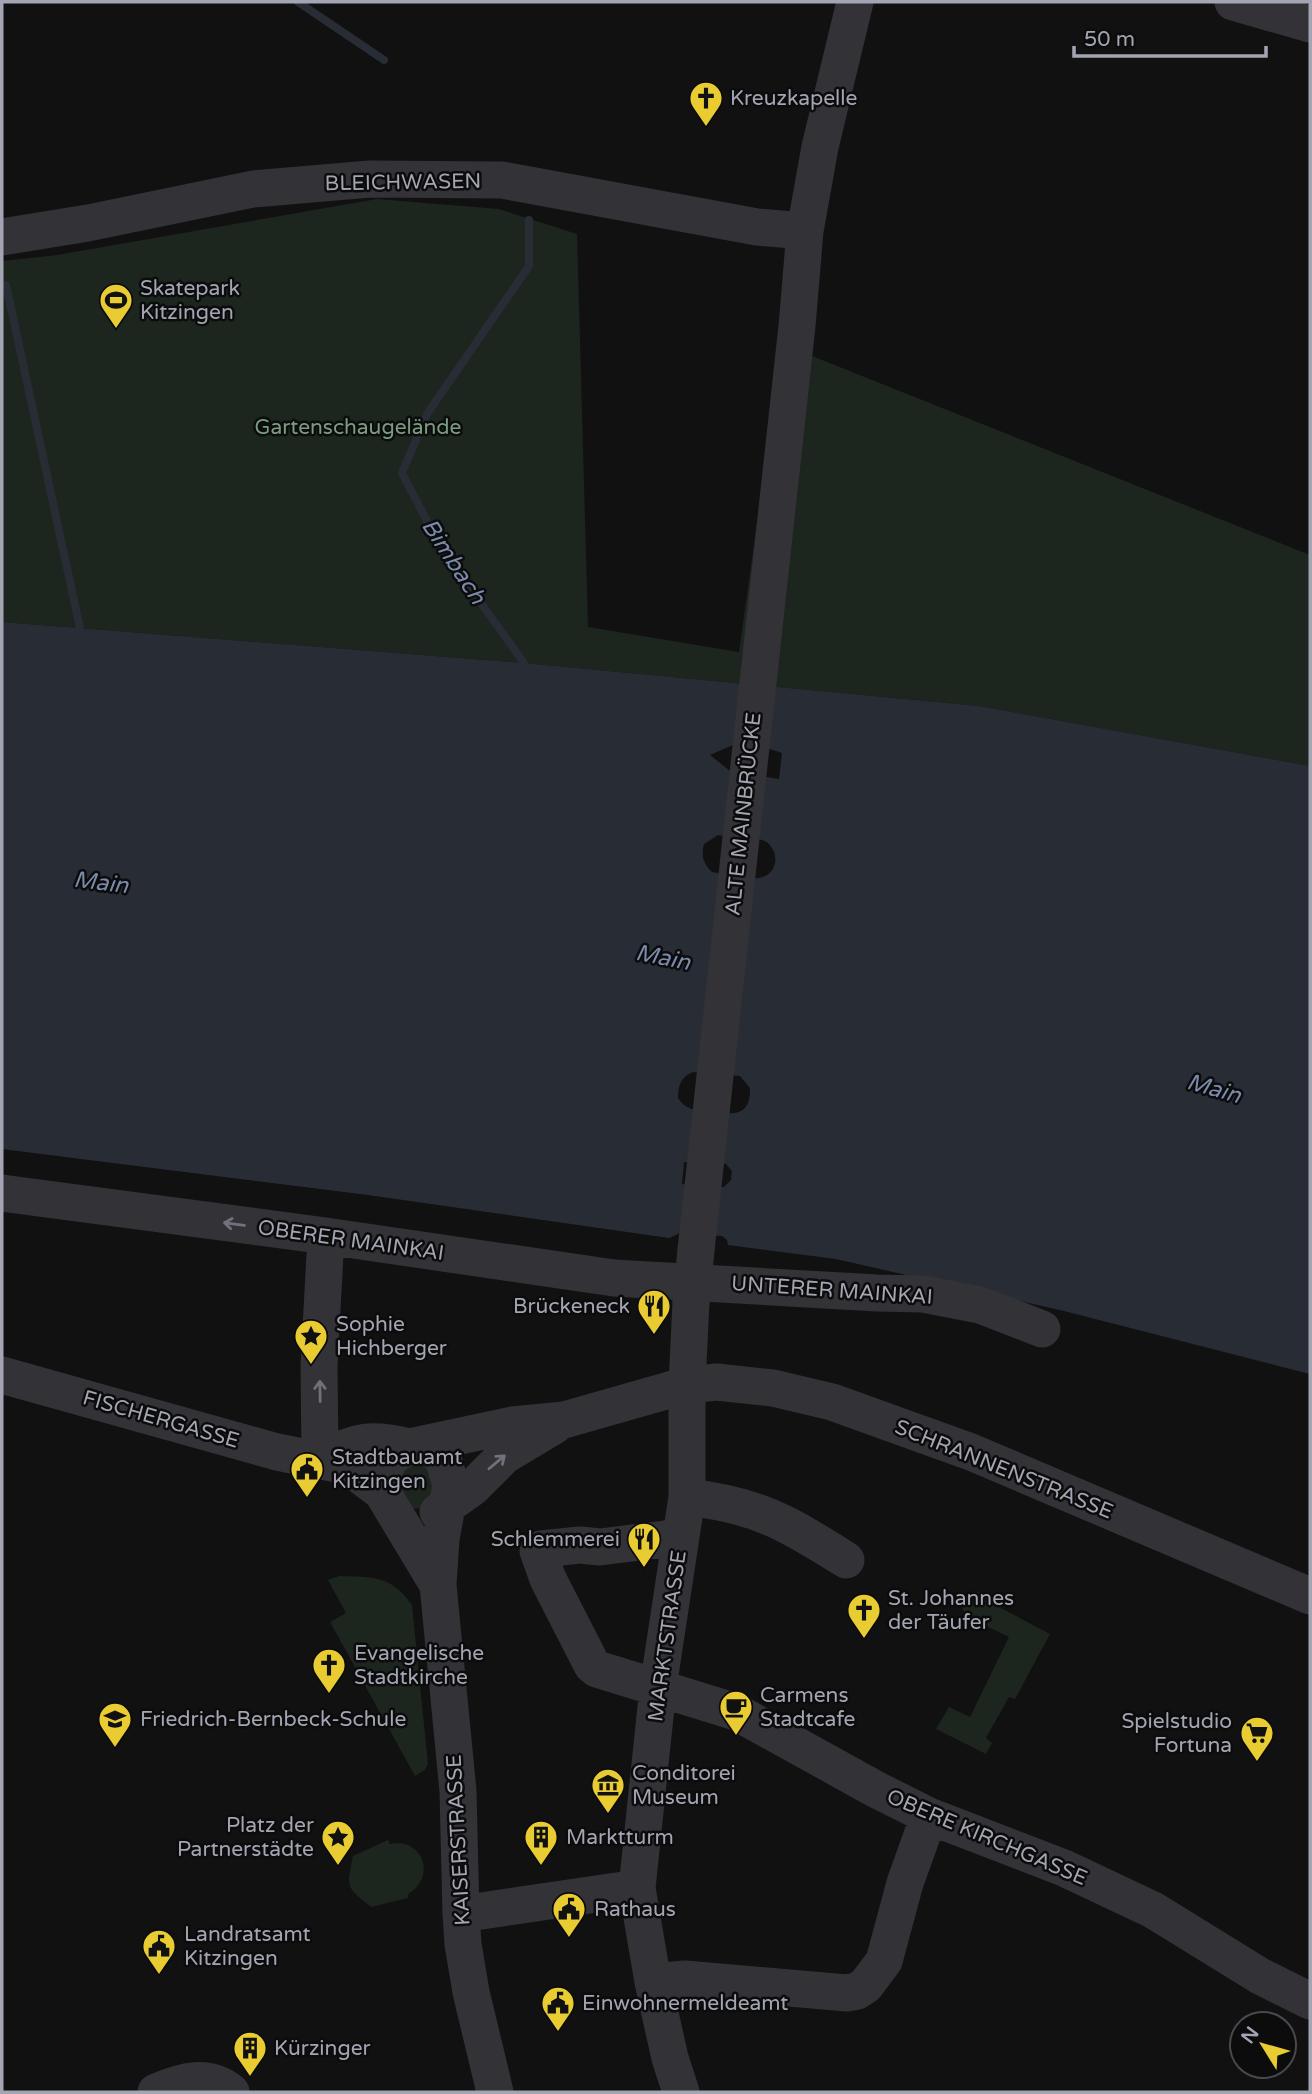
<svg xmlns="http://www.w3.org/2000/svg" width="1312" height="2094" font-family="'Varela Round',sans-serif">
<rect width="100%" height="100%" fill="#111112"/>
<path fill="#1d251f" d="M 377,199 L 499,209 L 577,234 L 588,627 L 739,652 L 782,344 L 1310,555 L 1310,766 L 979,706 L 524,663 L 2,622 L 2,261 L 57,255 Z
M 417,1457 L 441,1472 L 425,1508 L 410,1509 L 393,1473 Z
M 339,1576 C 373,1577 391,1575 412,1605 L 428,1764 L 425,1770 L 415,1776 L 330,1622 L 346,1613 L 328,1580 Z
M 978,1592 L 997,1598 L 1001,1608 L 1050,1634 L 1015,1699 L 1009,1697 L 986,1738 L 992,1743 L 986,1754 L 936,1729 L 949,1707 L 970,1717 L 1009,1637 L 966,1616 L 962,1608 L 967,1594 Z
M 388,1840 L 390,1844 C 423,1837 437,1877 408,1894 L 408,1898 L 371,1907 C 346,1887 346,1888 353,1856 Z"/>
<path fill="#282d35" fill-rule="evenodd" d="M 2,622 L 524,663 L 979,706 L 1310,766 L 1310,1374 L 1064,1311 L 836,1259 L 728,1245 L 727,1240 L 722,1236 L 680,1233 L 669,1238 L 368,1195 L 2,1149 ZM 733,745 L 764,747 L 782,753 L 779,779 L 730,771 L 710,755 ZM 718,835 C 732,838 748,836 762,840 C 776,844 781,866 767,875 C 753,883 727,875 712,872 C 703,863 701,856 704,844 ZM 693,1072 L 740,1076 L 750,1088 C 751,1116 734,1115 712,1112 C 698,1110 686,1111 678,1098 C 678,1085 681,1077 693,1072 ZM 684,1162 L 726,1164 L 732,1171 L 731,1180 L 724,1187 L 720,1187 L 682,1184 Z"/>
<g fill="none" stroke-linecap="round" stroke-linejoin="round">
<path stroke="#282d35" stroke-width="8" d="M 298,2 L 384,60
M 6,285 L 80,628
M 524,673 L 524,663 L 440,546 L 402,473 L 427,414 L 529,266 L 529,220"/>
<path stroke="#323237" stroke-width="37" d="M 1233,2 L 1310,24
M 2,237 L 88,223 L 253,189 L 370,179 L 502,180 L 757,227 L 805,231
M 2,1193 L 326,1236 L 614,1278 L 877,1293 L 923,1294 L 980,1305 L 1042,1329
M 696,1250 L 797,326 L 805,231 L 820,147 L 855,2
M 2,1375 L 277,1452 L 342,1465 L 358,1474 L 382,1492
M 428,1443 L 443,1459 L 451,1485 L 441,1539 L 438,1585 L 458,1791 L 461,1914 L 463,1944 L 471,1992 L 495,2092
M 320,1459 L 319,1365 L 326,1236
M 320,1459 C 355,1441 371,1437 409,1447
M 687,1497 C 757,1505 788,1523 846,1560
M 438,1512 L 472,1488 L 504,1456 L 554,1426
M 681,1537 L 600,1547 L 580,1545 L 541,1549 L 538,1551 L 548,1579 L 592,1665 L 597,1669 L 736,1712 L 877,1790 L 929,1816 L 1064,1868 L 1153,1910 L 1260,1976 L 1310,2001
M 438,1585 L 382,1492 L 382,1473 L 392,1456 L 409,1447 L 512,1425 L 564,1420 L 687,1385 L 717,1382 L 773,1388 L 832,1402 L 971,1452 L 1310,1596
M 461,1914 L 637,1888
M 653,1982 L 685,1979 L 847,1993 L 857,1991 L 866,1985 L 884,1961 L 905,1883 L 929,1816
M 156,2092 C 182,2081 208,2073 231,2092
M 681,2092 L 670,2058 L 653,1982 L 637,1888 L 658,1688 L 687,1497 L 687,1385 L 691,1302"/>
<path stroke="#323237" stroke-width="37" d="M 691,1302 L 696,1250"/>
</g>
<defs><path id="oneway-shaft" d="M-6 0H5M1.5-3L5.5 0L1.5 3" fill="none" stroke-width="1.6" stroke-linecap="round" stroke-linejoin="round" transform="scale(1.75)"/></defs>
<g stroke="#70717b">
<use href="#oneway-shaft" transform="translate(234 1224) rotate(-172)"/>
<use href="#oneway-shaft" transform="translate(320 1391) rotate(-91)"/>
<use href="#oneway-shaft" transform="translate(497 1462) rotate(-40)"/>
</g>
<defs>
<symbol id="church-pin" viewBox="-11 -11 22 30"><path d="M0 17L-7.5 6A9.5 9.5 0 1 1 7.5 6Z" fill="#e9cc32" stroke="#0c0c0d"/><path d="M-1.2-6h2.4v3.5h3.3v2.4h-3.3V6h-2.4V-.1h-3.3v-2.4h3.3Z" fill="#111"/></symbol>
<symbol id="stadium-pin" viewBox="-11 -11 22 30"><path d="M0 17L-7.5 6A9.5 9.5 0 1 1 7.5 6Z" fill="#e9cc32" stroke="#0c0c0d"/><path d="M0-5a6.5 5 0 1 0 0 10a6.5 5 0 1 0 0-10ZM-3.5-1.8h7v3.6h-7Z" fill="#111"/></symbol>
<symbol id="restaurant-pin" viewBox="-11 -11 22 30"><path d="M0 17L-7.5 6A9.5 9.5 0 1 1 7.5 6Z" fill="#e9cc32" stroke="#0c0c0d"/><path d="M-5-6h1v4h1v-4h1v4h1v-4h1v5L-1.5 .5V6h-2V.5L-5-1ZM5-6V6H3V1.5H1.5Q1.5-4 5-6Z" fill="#111"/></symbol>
<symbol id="sight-pin" viewBox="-11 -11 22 30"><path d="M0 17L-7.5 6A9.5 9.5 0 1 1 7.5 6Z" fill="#e9cc32" stroke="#0c0c0d"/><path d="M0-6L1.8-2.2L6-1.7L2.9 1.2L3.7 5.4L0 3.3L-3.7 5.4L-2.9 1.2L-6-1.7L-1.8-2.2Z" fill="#111"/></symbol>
<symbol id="civic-pin" viewBox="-11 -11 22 30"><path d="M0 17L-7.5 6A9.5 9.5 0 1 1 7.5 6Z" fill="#e9cc32" stroke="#0c0c0d"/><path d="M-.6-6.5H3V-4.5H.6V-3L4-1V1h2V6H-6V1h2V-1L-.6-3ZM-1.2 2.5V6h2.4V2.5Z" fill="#111"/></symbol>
<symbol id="cafe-pin" viewBox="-11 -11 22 30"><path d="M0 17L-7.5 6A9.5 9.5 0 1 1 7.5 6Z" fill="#e9cc32" stroke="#0c0c0d"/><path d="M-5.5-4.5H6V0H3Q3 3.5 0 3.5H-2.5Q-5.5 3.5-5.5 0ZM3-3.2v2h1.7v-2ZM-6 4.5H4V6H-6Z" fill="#111"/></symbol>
<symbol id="school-pin" viewBox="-11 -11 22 30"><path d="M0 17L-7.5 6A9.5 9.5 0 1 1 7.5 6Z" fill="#e9cc32" stroke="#0c0c0d"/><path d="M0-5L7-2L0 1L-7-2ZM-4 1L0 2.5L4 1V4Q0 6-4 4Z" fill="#111"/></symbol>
<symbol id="supermarket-pin" viewBox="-11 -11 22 30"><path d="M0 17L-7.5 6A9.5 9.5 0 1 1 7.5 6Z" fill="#e9cc32" stroke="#0c0c0d"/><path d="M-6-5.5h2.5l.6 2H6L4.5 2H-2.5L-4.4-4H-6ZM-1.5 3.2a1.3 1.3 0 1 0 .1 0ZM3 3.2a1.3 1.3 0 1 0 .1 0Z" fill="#111"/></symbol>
<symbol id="museum-pin" viewBox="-11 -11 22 30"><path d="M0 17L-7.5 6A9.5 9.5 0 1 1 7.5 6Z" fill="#e9cc32" stroke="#0c0c0d"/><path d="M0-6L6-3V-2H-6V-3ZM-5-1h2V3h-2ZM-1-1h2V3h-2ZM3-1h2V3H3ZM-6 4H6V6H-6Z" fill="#111"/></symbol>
<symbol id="building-pin" viewBox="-11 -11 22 30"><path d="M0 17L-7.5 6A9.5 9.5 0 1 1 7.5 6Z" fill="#e9cc32" stroke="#0c0c0d"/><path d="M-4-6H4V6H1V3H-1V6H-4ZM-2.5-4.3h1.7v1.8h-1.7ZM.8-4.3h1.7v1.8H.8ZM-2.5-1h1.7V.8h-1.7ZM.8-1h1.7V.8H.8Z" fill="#111"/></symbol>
</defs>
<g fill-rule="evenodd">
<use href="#church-pin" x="687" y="79" width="38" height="52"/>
<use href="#stadium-pin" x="97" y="281" width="38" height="52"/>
<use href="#restaurant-pin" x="635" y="1287" width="38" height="52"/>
<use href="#sight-pin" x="292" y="1317" width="38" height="52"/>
<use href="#civic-pin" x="288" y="1450" width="38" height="52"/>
<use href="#restaurant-pin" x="625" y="1520" width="38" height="52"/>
<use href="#church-pin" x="845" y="1591" width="38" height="52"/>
<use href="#church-pin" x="310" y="1646" width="38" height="52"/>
<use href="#cafe-pin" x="717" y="1688" width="38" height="52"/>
<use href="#school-pin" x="96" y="1700" width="38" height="52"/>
<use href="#supermarket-pin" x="1238" y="1714" width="38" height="52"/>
<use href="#museum-pin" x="589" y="1766" width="38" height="52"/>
<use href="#sight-pin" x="319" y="1818" width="38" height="52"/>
<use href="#building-pin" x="522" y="1818" width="38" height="52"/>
<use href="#civic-pin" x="550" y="1890" width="38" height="52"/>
<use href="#civic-pin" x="140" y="1927" width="38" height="52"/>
<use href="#civic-pin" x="539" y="1984" width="38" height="52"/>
<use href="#building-pin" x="231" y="2029" width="38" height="52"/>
</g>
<g text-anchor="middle" stroke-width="5" stroke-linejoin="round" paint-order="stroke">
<g font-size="21" fill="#a3a5b2" stroke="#0c0c0d" text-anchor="start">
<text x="730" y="105">Kreuzkapelle</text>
<text x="140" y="295">Skatepark<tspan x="140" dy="24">Kitzingen</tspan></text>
<text x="630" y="1313" text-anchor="end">Brückeneck</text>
<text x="336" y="1331">Sophie<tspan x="336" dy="24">Hichberger</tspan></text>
<text x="332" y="1464">Stadtbauamt<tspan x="332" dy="24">Kitzingen</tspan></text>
<text x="620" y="1546" text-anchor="end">Schlemmerei</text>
<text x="888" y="1605">St. Johannes<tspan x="888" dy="24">der Täufer</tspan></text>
<text x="354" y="1660">Evangelische<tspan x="354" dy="24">Stadtkirche</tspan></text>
<text x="760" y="1702">Carmens<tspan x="760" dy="24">Stadtcafe</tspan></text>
<text x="140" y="1726">Friedrich-Bernbeck-Schule</text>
<text x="1232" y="1728" text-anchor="end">Spielstudio<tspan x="1232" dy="24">Fortuna</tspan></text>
<text x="632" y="1780">Conditorei<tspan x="632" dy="24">Museum</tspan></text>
<text x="314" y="1832" text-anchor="end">Platz der<tspan x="314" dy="24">Partnerstädte</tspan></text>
<text x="566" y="1844">Marktturm</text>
<text x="594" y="1916">Rathaus</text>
<text x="184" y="1941">Landratsamt<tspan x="184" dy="24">Kitzingen</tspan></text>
<text x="582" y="2010">Einwohnermeldeamt</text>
<text x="274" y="2055">Kürzinger</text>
</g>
<g font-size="21" fill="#a3a5b2" stroke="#0c0c0d">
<text transform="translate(403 182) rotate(-1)" y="7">BLEICHWASEN</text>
<text transform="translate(743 814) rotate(-84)" y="7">ALTE MAINBRÜCKE</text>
<text transform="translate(351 1240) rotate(8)" y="7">OBERER MAINKAI</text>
<text transform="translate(832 1290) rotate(4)" y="7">UNTERER MAINKAI</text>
<text transform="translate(161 1419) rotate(16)" y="7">FISCHERGASSE</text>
<text transform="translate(1004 1469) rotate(22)" y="7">SCHRANNENSTRASSE</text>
<text transform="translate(667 1636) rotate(-82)" y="7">MARKTSTRASSE</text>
<text transform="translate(987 1837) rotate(23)" y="7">OBERE KIRCHGASSE</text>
<text transform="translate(458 1840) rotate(-93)" y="7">KAISERSTRASSE</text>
</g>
<g font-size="21" fill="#7a9d82" stroke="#0c0c0d">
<text x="358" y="434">Gartenschaugelände</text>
</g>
<g font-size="23" font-style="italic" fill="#7a8cac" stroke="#0c0c0d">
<text transform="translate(454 561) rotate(57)" y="8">Bimbach</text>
<text transform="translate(101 882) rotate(7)" y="8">Main</text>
<text transform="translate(663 957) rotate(11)" y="8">Main</text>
<text transform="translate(1214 1088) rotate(16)" y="8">Main</text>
</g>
</g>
<rect width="1312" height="2094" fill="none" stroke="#a3a5b2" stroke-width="7"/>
<g transform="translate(1263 2045) rotate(307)"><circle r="33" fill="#0c0c0d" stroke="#48494f" stroke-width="2"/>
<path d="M0-5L12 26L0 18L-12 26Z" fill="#e9cc32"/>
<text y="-10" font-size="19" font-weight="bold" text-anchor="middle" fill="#a3a5b2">N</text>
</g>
<path d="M1074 46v10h192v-10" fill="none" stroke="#a3a5b2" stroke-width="3.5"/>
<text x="1084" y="46" font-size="21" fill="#a3a5b2" stroke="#0c0c0d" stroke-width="5" paint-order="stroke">50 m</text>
</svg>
